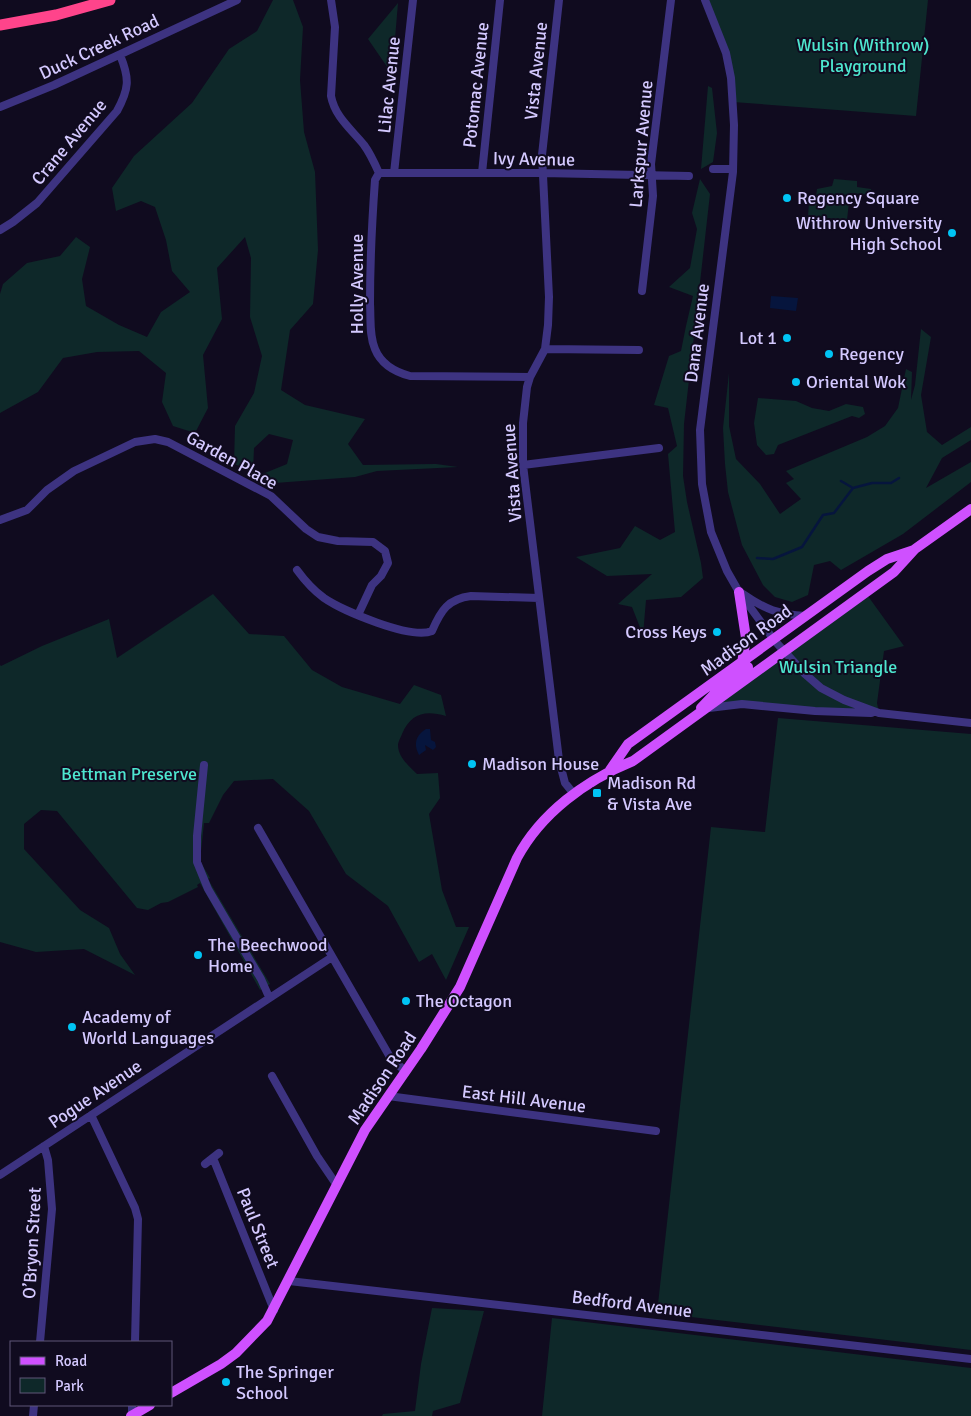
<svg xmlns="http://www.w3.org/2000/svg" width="971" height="1416" font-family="Signika,sans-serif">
<rect width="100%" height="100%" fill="#100b1f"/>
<path fill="#0e2829" d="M 273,0 L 293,0 L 303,27 L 300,80 L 304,132 L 315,172 L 318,250 L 313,304 L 290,330 L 281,390 L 305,405 L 365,419 L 348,444 L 363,465 L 436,464 L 458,467 L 377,471 L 355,477 L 275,483 L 260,475 L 287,464 L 293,440 L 269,434 L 254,448 L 253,471 L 234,464 L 235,426 L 254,393 L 262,356 L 250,317 L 251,258 L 245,237 L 217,268 L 222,319 L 203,355 L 208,408 L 195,433 L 173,426 L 162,402 L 166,373 L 139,351 L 97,352 L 63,358 L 38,392 L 0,413 L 0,294 L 3,284 L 27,263 L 60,256 L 76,237 L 90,247 L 82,279 L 86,306 L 119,325 L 147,337 L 161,312 L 190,292 L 172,271 L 166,240 L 155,207 L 141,201 L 116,211 L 112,188 L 134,156 L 192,103 L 229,49 L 257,31 Z
M 705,0 L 928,0 L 916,116 L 733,102 L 731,78 Z
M 398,3 L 392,74 L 368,39 Z
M 708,86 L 712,88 L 717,133 L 713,162 L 701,169 Z
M 700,179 L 710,194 L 684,424 L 683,476 L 687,502 L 701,563 L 703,578 L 681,597 L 646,600 L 643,635 L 632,607 L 618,604 L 652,574 L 607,576 L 576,557 L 620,548 L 635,526 L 660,540 L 675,532 L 668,454 L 677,446 L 668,408 L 654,405 L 669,356 L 681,351 L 686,326 L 693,296 L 669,287 L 690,268 L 697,229 L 692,213 Z
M 834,179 L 857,181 L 857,187 L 871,189 L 872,195 L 850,193 L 847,220 L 808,216 L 809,203 L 816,197 L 817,189 L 832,186 Z
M 921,329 L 931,337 L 921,395 L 927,432 L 942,445 L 971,427 L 971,440 L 942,458 L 926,488 L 971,462 L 971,482 L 903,534 L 841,570 L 830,561 L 814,565 L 808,595 L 792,602 L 775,597 L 763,585 L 742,545 L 728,492 L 725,464 L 723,428 L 729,373 L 729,426 L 736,459 L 760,484 L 780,514 L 801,499 L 786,483 L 794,479 L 786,471 L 867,437 L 885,426 L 898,408 L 906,369 L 912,372 L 911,400 L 915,385 Z
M 758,398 L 796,401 L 812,408 L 829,411 L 846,404 L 863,407 L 865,414 L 859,418 L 852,416 L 778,445 L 774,454 L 766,455 L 757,445 L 754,423 Z
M 865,592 L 904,646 L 884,651 L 877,703 L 879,713 L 742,704 L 709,708 Z
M 213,594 L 249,634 L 284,636 L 312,670 L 342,687 L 400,704 L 414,685 L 441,695 L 446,716 C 425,710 411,713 402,734 C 401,737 398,742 398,745 C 398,757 409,766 417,774 L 438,773 L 440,798 L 429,814 L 442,890 L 456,927 L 469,927 L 446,980 L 432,954 L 419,962 L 388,906 L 346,874 L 309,811 L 273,779 L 234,781 L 223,795 L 209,823 L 204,823 L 200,861 L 210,878 L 208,879 L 270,984 L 260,990 L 200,883 L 197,885 L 198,887 L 168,902 L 161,903 L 148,910 L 137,908 L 57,811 L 41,810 L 24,824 L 24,849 L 80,910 L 109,928 L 120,954 L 135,975 L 84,949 L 36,952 L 0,942 L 0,665 L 1,666 L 42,646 L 109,619 L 117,658 Z
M 778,718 L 971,734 L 971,1350 L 657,1313 L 711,827 L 765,832 Z
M 432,1308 L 484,1311 L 460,1403 L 433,1411 L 432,1416 L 382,1416 L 383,1414 L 415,1411 L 421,1364 Z
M 552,1318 L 971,1368 L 971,1416 L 542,1416 Z"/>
<path fill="#06153d" d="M 771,296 L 798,298 L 796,311 L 770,308 Z
M 426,729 L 430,729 L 431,740 L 435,742 L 436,747 L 433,750 L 425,745 L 426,750 L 419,755 C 413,744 416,735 426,729 Z"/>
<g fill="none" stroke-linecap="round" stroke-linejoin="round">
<path stroke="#06153d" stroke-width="2.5" d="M 841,481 L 853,488
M 757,558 L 773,559 L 802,547 L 823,515 L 834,513 L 853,488 L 872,483 L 891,483 L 899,478"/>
<path stroke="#3d3381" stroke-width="8" d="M 331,0 L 335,27 L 331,96 C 335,117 351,129 364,145 C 370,153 375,164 379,173
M 559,0 L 542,155 L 549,297 L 548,325 L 545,349 L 530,377 L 527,387 L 523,423 L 523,465 L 559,760 L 565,783 L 574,794
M 705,0 L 726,53 L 731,78 L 734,125 L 733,172 L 700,430 L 702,484 L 711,532 L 727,571 L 739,592 L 774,640 L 805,674 L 821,688 L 844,700 L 879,713 L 971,723
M 0,107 L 54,85 L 237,0
M 713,169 L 733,169
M 379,173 L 375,180 C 372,221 370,262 370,304 C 371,319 369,335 375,349 C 381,364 395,372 410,376 L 530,377
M 379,173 L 542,173 L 689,176
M 394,173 L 413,0
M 482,173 L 500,0
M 0,230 L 13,222 L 37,203 L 117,111 C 129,89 130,79 120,55
M 642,291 L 653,196 L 651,164 L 671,0
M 545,349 L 639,350
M 523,465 L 659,448
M 0,520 L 27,510 L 47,490 L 74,471 L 135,442 L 155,439 L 168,442 L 271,496 L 306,529 L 318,537 L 338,541 L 373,542 L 385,551 L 388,563 L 381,576 L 372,585 L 358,615
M 297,570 C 305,581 313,590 324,598 C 343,611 411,640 432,631 C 441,610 448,599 471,596 L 539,598
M 743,594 C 766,610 778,614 806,616
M 709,708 L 742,704 L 815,711 L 871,713
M 204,765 L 197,836 L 197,862 L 208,889 L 261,979 L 269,997
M 258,828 L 390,1057 L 405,1071
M 272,1076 L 317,1156 L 336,1184
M 388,1096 L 656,1131
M 91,1115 L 135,1208 L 138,1219 L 135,1342
M 213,1158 L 274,1310
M 205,1164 L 219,1153
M 0,1175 L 332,957
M 289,1281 L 971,1359
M 40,1342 L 52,1209 L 48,1160 L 44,1146
M 132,1415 L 132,1405
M 33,1416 L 34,1405"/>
<path stroke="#cf50ff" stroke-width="10" d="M 739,592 L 746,638 L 742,663
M 701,708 L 721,687 L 748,667
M 610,770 L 628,744 L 868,571 L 887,559 L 914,550
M 171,1393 L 221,1364 L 236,1353 L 267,1321 L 365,1130 L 421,1049 L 460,987 L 517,858 C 541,813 586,780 633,761 L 894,572 L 915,549 L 971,509
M 131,1416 L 150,1405"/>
<path stroke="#ff448b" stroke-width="11" d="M 0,25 L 56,15 L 110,0"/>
</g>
<g fill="#00c4f4" stroke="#100b1f" stroke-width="2">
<circle cx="787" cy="198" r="5"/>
<circle cx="952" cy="233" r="5"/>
<circle cx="787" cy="338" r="5"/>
<circle cx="829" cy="354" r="5"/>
<circle cx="796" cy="382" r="5"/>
<circle cx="717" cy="632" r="5"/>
<circle cx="472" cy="764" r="5"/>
<rect x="592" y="788" width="10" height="10" rx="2.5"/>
<circle cx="198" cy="955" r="5"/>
<circle cx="406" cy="1001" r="5"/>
<circle cx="72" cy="1027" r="5"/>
<circle cx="226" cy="1382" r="5"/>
</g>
<g text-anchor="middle" stroke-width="4" stroke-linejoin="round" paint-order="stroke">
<g font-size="18" fill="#4ee6cf" stroke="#100b1f">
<text x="863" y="51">Wulsin (Withrow)<tspan x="863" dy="21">Playground</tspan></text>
<text x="838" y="673">Wulsin Triangle</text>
<text x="129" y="780">Bettman Preserve</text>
</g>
<g font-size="18" fill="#d4c9ff" stroke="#100b1f">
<text transform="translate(99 47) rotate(-25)" y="6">Duck Creek Road</text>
<text transform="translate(536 71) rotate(-84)" y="6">Vista Avenue</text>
<text transform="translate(389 85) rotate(-84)" y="6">Lilac Avenue</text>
<text transform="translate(476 85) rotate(-84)" y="6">Potomac Avenue</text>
<text transform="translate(69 142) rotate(-50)" y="6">Crane Avenue</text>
<text transform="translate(641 144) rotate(-85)" y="6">Larkspur Avenue</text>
<text transform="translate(534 159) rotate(1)" y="6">Ivy Avenue</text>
<text transform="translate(357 284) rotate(-90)" y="6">Holly Avenue</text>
<text transform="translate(697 333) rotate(-83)" y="6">Dana Avenue</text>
<text transform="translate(232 460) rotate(29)" y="6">Garden Place</text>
<text transform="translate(512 473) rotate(-94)" y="6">Vista Avenue</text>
<text transform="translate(746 640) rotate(-36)" y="6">Madison Road</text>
<text transform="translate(382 1078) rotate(-56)" y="6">Madison Road</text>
<text transform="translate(95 1094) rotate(-34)" y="6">Pogue Avenue</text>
<text transform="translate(524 1099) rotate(7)" y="6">East Hill Avenue</text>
<text transform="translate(258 1228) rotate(68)" y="6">Paul Street</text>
<text transform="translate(32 1243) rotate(-87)" y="6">O’Bryon Street</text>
<text transform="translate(632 1304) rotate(7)" y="6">Bedford Avenue</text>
</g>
<g font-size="18" fill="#d4c9ff" stroke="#100b1f" text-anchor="start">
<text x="797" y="204">Regency Square</text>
<text x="942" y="229" text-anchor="end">Withrow University<tspan x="942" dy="21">High School</tspan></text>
<text x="777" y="344" text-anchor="end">Lot 1</text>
<text x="839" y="360">Regency</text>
<text x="806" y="388">Oriental Wok</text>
<text x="707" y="638" text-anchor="end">Cross Keys</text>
<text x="482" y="770">Madison House</text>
<text x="607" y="789">Madison Rd<tspan x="607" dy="21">&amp; Vista Ave</tspan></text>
<text x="208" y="951">The Beechwood<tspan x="208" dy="21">Home</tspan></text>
<text x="416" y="1007">The Octagon</text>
<text x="82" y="1023">Academy of<tspan x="82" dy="21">World Languages</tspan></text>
<text x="236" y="1378">The Springer<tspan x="236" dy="21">School</tspan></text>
</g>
</g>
<rect x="10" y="1341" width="162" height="65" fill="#100b1f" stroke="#5e5779"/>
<rect x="20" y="1357" width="25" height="8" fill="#cf50ff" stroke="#5e5779"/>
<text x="55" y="1366" font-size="15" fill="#d4c9ff">Road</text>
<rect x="20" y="1378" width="25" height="15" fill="#0e2829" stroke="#5e5779"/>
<text x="55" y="1391" font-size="15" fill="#d4c9ff">Park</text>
</svg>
